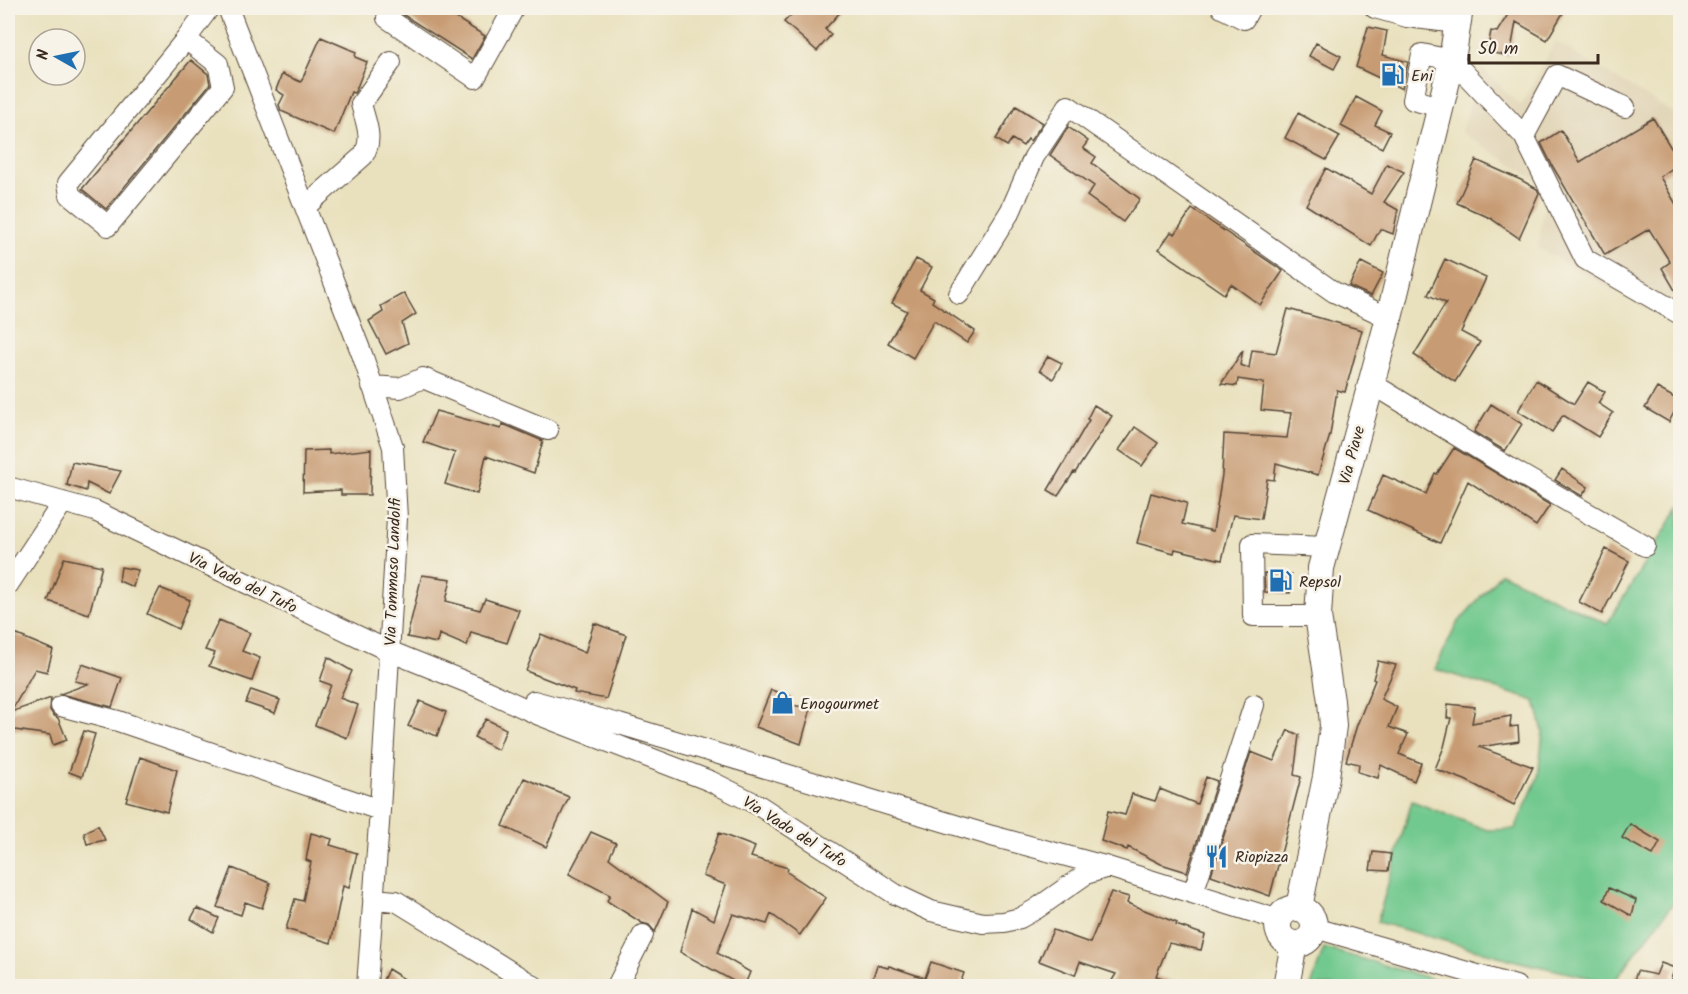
<svg xmlns="http://www.w3.org/2000/svg" width="1688" height="994" font-family="Kalam,sans-serif">
<rect width="100%" height="100%" fill="#f7f3e8"/>
<filter id="ink" filterUnits="userSpaceOnUse"><feTurbulence type="fractalNoise" baseFrequency=".0167" numOctaves="2"/><feDisplacementMap in="SourceGraphic" scale="12" xChannelSelector="R" yChannelSelector="G"/><feConvolveMatrix kernelMatrix="1 2 1 2 8 2 1 2 1" color-interpolation-filters="sRGB"/></filter>
<filter id="wash" filterUnits="userSpaceOnUse"><feTurbulence type="fractalNoise" baseFrequency=".008" numOctaves="4" result="noise"/><feDisplacementMap in="SourceGraphic" scale="24" xChannelSelector="R" yChannelSelector="G"/><feGaussianBlur stdDeviation="1.35" result="paint"/><feColorMatrix in="noise" values="0 0 0 0 0 0 0 0 0 0 0 0 0 0 0 0 0 1.4 0 .05"/><feComposite in="paint" operator="in"/></filter>
<g filter="url(#wash)">
<rect width="100%" height="100%" fill="#e9e1be"/>
<path fill="#e0d3b4" d="M 1555,41 L 1680,117 L 1680,328 L 1538,248 L 1547,187 L 1461,132 L 1482,68 L 1521,106 Z"/>
<path fill="#72c98f" stroke="#567a56" stroke-width="1.5" d="M 1680,506 L 1680,894 L 1613,983 L 1520,962 L 1377,922 L 1412,801 L 1487,830 L 1515,829 L 1538,777 L 1543,731 L 1535,701 L 1435,669 L 1457,624 L 1501,573 L 1607,624 Z
M 1324,948 L 1457,986 L 1311,986 Z"/>
<g id="blocks">
<path fill="#c79b73" d="M 404,8 L 440,8 L 485,36 L 472,59 L 402,14 Z
M 798,8 L 844,8 L 825,29 L 831,35 L 817,51 L 784,22 Z
M 1512,8 L 1566,8 L 1547,40 L 1516,22 L 1510,56 L 1487,52 L 1491,31 L 1497,32 Z
M 1368,27 L 1387,31 L 1383,55 L 1408,62 L 1402,89 L 1356,67 Z
M 321,37 L 356,52 L 355,57 L 367,62 L 356,90 L 354,93 L 351,92 L 334,134 L 281,111 L 279,105 L 284,95 L 276,90 L 282,74 L 301,82 Z
M 1316,43 L 1341,56 L 1334,69 L 1309,56 Z
M 191,60 L 208,74 L 210,84 L 106,209 L 82,189 Z
M 1356,97 L 1382,111 L 1375,125 L 1390,132 L 1382,148 L 1341,126 Z
M 1016,106 L 1043,123 L 1030,141 L 1028,139 L 1023,146 L 1012,139 L 1007,146 L 996,139 Z
M 1298,113 L 1340,136 L 1326,160 L 1285,138 Z
M 1653,118 L 1680,163 L 1660,177 L 1680,211 L 1680,299 L 1662,268 L 1670,262 L 1649,229 L 1605,255 L 1553,167 L 1541,143 L 1561,130 L 1580,162 Z
M 1068,127 L 1088,141 L 1083,148 L 1096,157 L 1092,163 L 1140,199 L 1123,222 L 1087,196 L 1094,186 L 1050,155 Z
M 1476,160 L 1521,180 L 1537,189 L 1539,193 L 1519,238 L 1490,218 L 1457,203 Z
M 1387,164 L 1404,172 L 1384,202 L 1398,210 L 1393,234 L 1380,229 L 1371,246 L 1306,205 L 1326,168 L 1371,194 Z
M 1192,209 L 1283,271 L 1260,305 L 1231,284 L 1224,294 L 1159,249 L 1171,232 L 1175,234 Z
M 916,259 L 932,267 L 920,290 L 934,298 L 932,302 L 975,331 L 967,343 L 934,321 L 913,358 L 888,343 L 907,311 L 892,303 Z
M 1445,259 L 1486,278 L 1461,332 L 1480,342 L 1455,382 L 1414,355 L 1446,303 L 1428,295 Z
M 1361,262 L 1383,273 L 1371,296 L 1349,286 Z
M 404,293 L 416,314 L 402,323 L 408,343 L 386,354 L 369,321 L 383,312 L 381,306 Z
M 1288,309 L 1362,330 L 1345,392 L 1337,390 L 1330,435 L 1318,475 L 1276,463 L 1274,480 L 1267,479 L 1261,519 L 1233,515 L 1222,560 L 1175,549 L 1174,553 L 1137,543 L 1151,493 L 1187,503 L 1182,524 L 1213,531 L 1222,475 L 1224,434 L 1287,438 L 1291,413 L 1261,410 L 1264,383 L 1238,379 L 1237,386 L 1221,384 L 1243,350 L 1240,365 L 1249,368 L 1252,350 L 1276,353 Z
M 1048,356 L 1062,363 L 1053,379 L 1040,370 Z
M 1536,380 L 1574,404 L 1588,382 L 1605,392 L 1598,403 L 1613,413 L 1598,437 L 1563,415 L 1552,432 L 1518,411 Z
M 1657,388 L 1680,401 L 1669,422 L 1645,408 Z
M 1491,404 L 1522,424 L 1505,451 L 1474,432 Z
M 1094,405 L 1112,416 L 1075,473 L 1074,472 L 1058,496 L 1048,490 L 1089,420 L 1087,419 Z
M 436,411 L 501,429 L 503,424 L 543,441 L 534,473 L 486,456 L 477,494 L 445,484 L 455,453 L 423,442 Z
M 1135,427 L 1158,443 L 1142,466 L 1119,450 Z
M 1454,448 L 1550,505 L 1536,526 L 1468,481 L 1440,543 L 1368,510 L 1383,475 L 1426,494 L 1435,473 L 1437,474 Z
M 371,449 L 370,495 L 341,495 L 341,490 L 303,492 L 304,451 L 329,450 L 329,454 Z
M 72,462 L 121,471 L 109,494 L 87,483 L 86,491 L 67,485 Z
M 1562,469 L 1588,487 L 1582,496 L 1555,480 Z
M 1606,549 L 1629,561 L 1602,614 L 1579,602 Z
M 64,558 L 102,566 L 89,614 L 48,601 Z
M 121,567 L 138,570 L 133,587 L 119,581 Z
M 1264,573 L 1291,575 L 1290,593 L 1265,592 Z
M 422,575 L 451,579 L 446,601 L 480,610 L 485,599 L 519,610 L 507,643 L 471,632 L 467,646 L 439,634 L 437,643 L 407,637 Z
M 160,588 L 190,600 L 178,629 L 147,614 Z
M 219,620 L 250,633 L 242,651 L 260,658 L 252,681 L 209,666 L 215,653 L 205,650 Z
M 594,623 L 626,635 L 606,699 L 574,693 L 575,690 L 526,671 L 541,634 L 585,653 Z
M 8,631 L 53,650 L 47,672 L 35,669 L 11,712 L 51,698 L 50,710 L 53,715 L 58,718 L 67,740 L 53,745 L 50,735 L 8,729 Z
M 328,657 L 352,671 L 340,698 L 358,705 L 347,738 L 315,725 L 331,685 L 320,681 Z
M 1378,661 L 1396,665 L 1381,699 L 1397,707 L 1389,727 L 1408,734 L 1399,754 L 1421,763 L 1414,781 L 1381,765 L 1378,778 L 1358,772 L 1359,764 L 1346,761 L 1357,725 L 1375,680 L 1373,679 Z
M 82,664 L 122,678 L 112,707 L 60,694 L 88,684 L 75,681 Z
M 251,690 L 280,700 L 275,713 L 246,703 Z
M 771,690 L 793,697 L 790,705 L 811,708 L 801,744 L 756,727 Z
M 420,701 L 446,712 L 437,736 L 408,726 Z
M 1448,704 L 1475,707 L 1472,723 L 1511,716 L 1510,727 L 1518,726 L 1519,741 L 1479,747 L 1533,767 L 1514,805 L 1465,780 L 1435,769 L 1444,747 L 1451,718 L 1447,718 Z
M 486,719 L 506,729 L 498,750 L 474,737 Z
M 1288,730 L 1299,735 L 1294,775 L 1301,777 L 1270,896 L 1211,875 L 1251,752 L 1274,761 Z
M 84,731 L 95,734 L 82,777 L 69,772 Z
M 140,757 L 177,770 L 167,812 L 126,801 Z
M 1206,777 L 1217,781 L 1187,872 L 1161,864 L 1128,847 L 1127,850 L 1101,841 L 1108,811 L 1125,815 L 1132,794 L 1155,801 L 1160,789 L 1197,804 Z
M 524,778 L 569,797 L 546,847 L 503,826 Z
M 1630,824 L 1660,842 L 1653,855 L 1622,838 Z
M 98,825 L 105,840 L 87,844 L 84,833 Z
M 591,832 L 616,843 L 609,858 L 668,902 L 655,932 L 649,925 L 642,923 L 607,901 L 610,895 L 569,874 Z
M 311,833 L 332,839 L 330,845 L 357,853 L 349,888 L 343,886 L 331,943 L 286,929 L 295,899 L 303,901 L 311,862 L 306,860 Z
M 719,833 L 755,847 L 751,857 L 788,868 L 787,872 L 826,898 L 800,935 L 771,914 L 767,924 L 733,914 L 717,953 L 750,972 L 744,987 L 680,952 L 692,908 L 714,920 L 726,885 L 703,876 Z
M 1373,852 L 1391,854 L 1388,871 L 1370,870 Z
M 232,868 L 270,883 L 262,908 L 245,902 L 241,915 L 217,907 Z
M 1609,888 L 1636,900 L 1632,916 L 1604,900 Z
M 1111,892 L 1129,897 L 1127,903 L 1177,923 L 1176,925 L 1205,935 L 1201,950 L 1169,943 L 1156,976 L 1181,984 L 1180,987 L 1108,987 L 1116,974 L 1080,962 L 1075,975 L 1039,961 L 1053,930 L 1090,943 Z
M 197,908 L 219,918 L 213,932 L 191,919 Z
M 931,962 L 964,973 L 959,987 L 870,987 L 877,965 L 888,968 L 889,966 L 925,978 Z
M 1661,963 L 1675,968 L 1671,979 L 1680,981 L 1680,987 L 1632,987 L 1637,971 L 1656,975 Z
M 388,969 L 417,987 L 380,987 Z"/>
</g>
</g>
<g filter="url(#ink)">
<use href="#blocks" fill-opacity="0" stroke="#554536" stroke-width="1.5"/>
<g fill="none" stroke-linecap="round" stroke-linejoin="round">
<defs>
<path id="minor" d="M 228,8 L 363,357 L 393,447 L 397,518 L 380,810 L 367,986
M 392,8 L 387,18 L 475,78 L 514,8
M 1222,8 L 1244,19 L 1250,8
M 1375,8 L 1407,17 L 1457,23
M 186,39 L 218,64 L 223,87 L 108,226 L 70,195 L 68,183 L 186,39 L 209,8
M 1440,107 L 1413,100 L 1422,54 L 1452,60 L 1524,136 L 1557,75 L 1625,107
M 1524,136 L 1585,259 L 1680,314
M 305,207 L 363,156 C 374,139 366,123 361,104 L 391,62
M 959,294 L 1011,210 L 1034,157 L 1068,106 L 1334,292 L 1389,318
M 1371,383 L 1513,470 L 1645,546
M 372,386 L 400,388 L 423,378 L 548,430
M 8,487 L 95,511 L 389,651 L 476,686 L 539,715 L 710,781 L 758,805 L 895,894 L 931,911 L 983,923 L 1004,922 L 1020,918 L 1036,909 L 1086,874 L 1108,867
M 8,585 L 63,502
M 1318,616 L 1253,616 L 1252,544 L 1326,547
M 534,701 L 619,724 L 992,836 L 1108,867 L 1279,920
M 61,706 L 118,721 L 380,810
M 1193,893 L 1254,705
M 373,899 L 396,901 L 534,986
M 1315,928 L 1516,986
M 617,986 L 643,935"/>
<path id="major" d="M 1299,907 L 1326,777 L 1333,726 L 1331,701 L 1318,616 L 1321,568 L 1389,318 L 1452,60 L 1460,8
M1278 926a18 18 0 1 1 36 0a18 18 0 1 1-36 0Z
M 1286,986 L 1294,944"/>
</defs>
<use href="#minor" stroke="#554536" stroke-width="22"/>
<use href="#major" stroke="#554536" stroke-width="28"/>
<use href="#minor" stroke="#fff" stroke-width="20"/>
<use href="#major" stroke="#fff" stroke-width="26"/>
</g>
</g>
<defs>
<symbol id="fuel-bare" viewBox="-9 -9 18 18"><path d="M-5.5-6h7V0h2V4h1.3V-2.5L3-4.5l.8-.8L6-3V5H2.5V1h-1V6h-7ZM-4.2-4.7v3.2H.2V-4.7Z" fill="#1f6fb2" stroke="#f7f3e8" stroke-width="2.5" paint-order="stroke"/></symbol>
<symbol id="shop-bare" viewBox="-9 -9 18 18"><path d="M-5-2.5h2.3a2.7 3.5 0 0 1 5.4 0H5L5.5 6h-11ZM-1.5-2.5h3a1.5 2.3 0 0 0-3 0Z" fill="#1f6fb2" stroke="#f7f3e8" stroke-width="2.5" paint-order="stroke"/></symbol>
<symbol id="restaurant-bare" viewBox="-9 -9 18 18"><path d="M-5-6h1v4h1v-4h1v4h1v-4h1v5L-1.5 .5V6h-2V.5L-5-1ZM5-6V6H3V1.5H1.5Q1.5-4 5-6Z" fill="#1f6fb2" stroke="#f7f3e8" stroke-width="2.5" paint-order="stroke"/></symbol>
</defs>
<g fill-rule="evenodd">
<use href="#fuel-bare" x="1376" y="58" width="33" height="33"/>
<use href="#fuel-bare" x="1264" y="564" width="33" height="33"/>
<use href="#shop-bare" x="766" y="686" width="33" height="33"/>
<use href="#restaurant-bare" x="1200" y="840" width="33" height="33"/>
</g>
<g text-anchor="middle" stroke-width="5" stroke-linejoin="round" paint-order="stroke">
<g font-size="16" fill="#3b2a1e" stroke="#f7f3e8" text-anchor="start">
<text x="1411" y="81">Eni</text>
<text x="1299" y="587">Repsol</text>
<text x="800" y="709">Enogourmet</text>
<text x="1235" y="862">Riopizza</text>
</g>
<g font-size="16" fill="#3b2a1e" stroke="#f7f3e8">
<text transform="translate(1351 455) rotate(-75)" y="6">Via Piave</text>
<text transform="translate(392 572) rotate(-88)" y="6">Via Tommaso Landolfi</text>
<text transform="translate(243 582) rotate(26)" y="6">Via Vado del Tufo</text>
<text transform="translate(795 831) rotate(32)" y="6">Via Vado del Tufo</text>
</g>
</g>
<rect width="1688" height="994" fill="none" stroke="#f7f3e8" stroke-width="30"/>
<g transform="translate(57 57) rotate(279)"><circle r="28" fill="#f7f3e8" stroke="#aca397" stroke-width="1.5"/>
<path d="M0-4.5L10 22L0 15L-10 22Z" fill="#1f6fb2"/>
<text y="-9" font-size="16" font-weight="bold" text-anchor="middle" fill="#3b2a1e">N</text>
</g>
<path d="M1469 54v9h129v-9" fill="none" stroke="#3b2a1e" stroke-width="3"/>
<text x="1478" y="54" font-size="18" fill="#3b2a1e" stroke="#f7f3e8" stroke-width="4.5" paint-order="stroke">50 m</text>
</svg>
